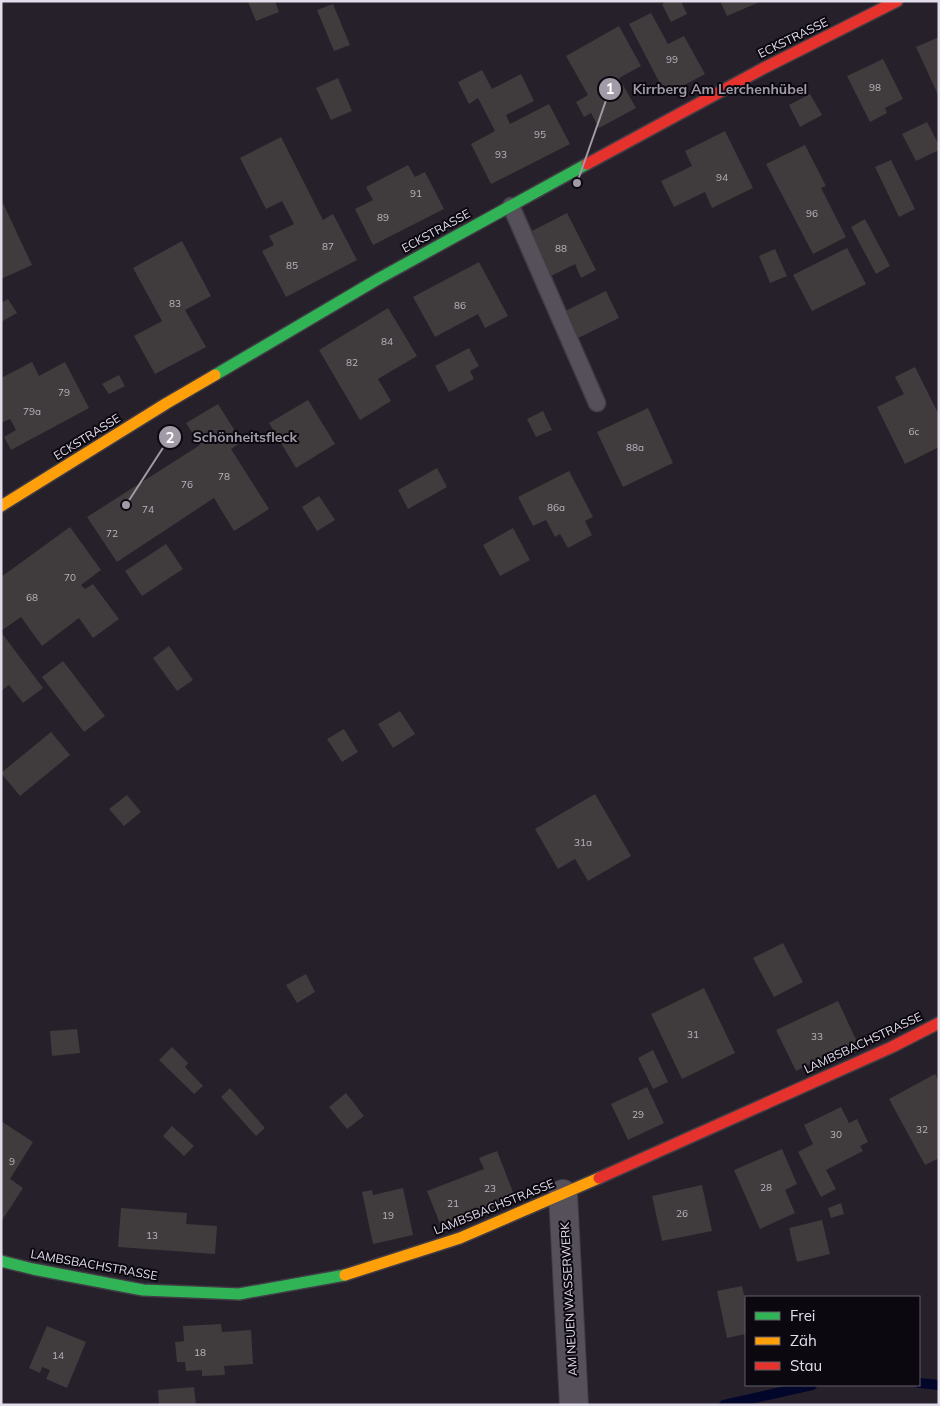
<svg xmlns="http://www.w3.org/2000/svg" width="940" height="1406" font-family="Mulish,sans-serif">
<rect width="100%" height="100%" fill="#25202a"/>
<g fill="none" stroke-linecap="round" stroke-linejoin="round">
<path stroke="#03062b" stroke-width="10" d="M 919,1383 L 939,1385
M 724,1405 L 812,1385"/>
</g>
<path fill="#403b3c" d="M 250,1 L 275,1 L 279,12 L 256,21 L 248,2 Z
M 668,1 L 681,1 L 687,14 L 671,22 L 662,4 Z
M 720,1 L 762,1 L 727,16 Z
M 333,4 L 350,45 L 334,51 L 317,10 Z
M 651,13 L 668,44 L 684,36 L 705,74 L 666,95 L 629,24 Z
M 619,26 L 641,66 L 619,78 L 636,108 L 599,128 L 591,113 L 584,117 L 576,102 L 588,95 L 566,56 Z
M 939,37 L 939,97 L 916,47 Z
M 883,59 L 903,99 L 885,108 L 887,113 L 870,122 L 847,76 Z
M 482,70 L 492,89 L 521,74 L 534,101 L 506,115 L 510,124 L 549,104 L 570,144 L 491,184 L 471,144 L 495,131 L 478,98 L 469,104 L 458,82 Z
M 338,78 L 352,111 L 331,120 L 316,88 Z
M 810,94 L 822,115 L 800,127 L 789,105 Z
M 927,122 L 939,145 L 939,150 L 916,161 L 902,134 Z
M 725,131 L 753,188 L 712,208 L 705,192 L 674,207 L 661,181 L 692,166 L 685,151 Z
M 281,137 L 323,220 L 333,214 L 357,260 L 286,297 L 262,251 L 274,245 L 269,236 L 294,224 L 282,201 L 266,209 L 240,158 Z
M 805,145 L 826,186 L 821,188 L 846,237 L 813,254 L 766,164 Z
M 891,160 L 915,209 L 899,217 L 875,167 Z
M 408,165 L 415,177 L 425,172 L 444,209 L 373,245 L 355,209 L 373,200 L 366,187 Z
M 1,199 L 32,265 L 1,279 Z
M 567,213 L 596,270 L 581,278 L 575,264 L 551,276 L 528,233 Z
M 865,219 L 890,266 L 876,274 L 851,227 Z
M 182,241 L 211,296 L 185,310 L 206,347 L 155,374 L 134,336 L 162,321 L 133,268 Z
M 847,248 L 866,284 L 812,311 L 793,275 Z
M 775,249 L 787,276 L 770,283 L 759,256 Z
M 479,262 L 508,316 L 485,328 L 478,314 L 435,337 L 413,297 Z
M 606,291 L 619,318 L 574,340 L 561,313 Z
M 8,299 L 17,313 L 1,322 L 1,303 Z
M 388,308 L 417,356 L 378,379 L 391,401 L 360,420 L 319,350 Z
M 469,348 L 479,366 L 470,371 L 474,379 L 449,392 L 435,366 Z
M 32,362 L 39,376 L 65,362 L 89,408 L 11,450 L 4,437 L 16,430 L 10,419 L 1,423 L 1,378 Z
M 915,367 L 939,415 L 939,447 L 905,464 L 877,407 L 904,394 L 895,377 Z
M 119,375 L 125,386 L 109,394 L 102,384 Z
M 308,400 L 335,444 L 296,468 L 269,423 Z
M 218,404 L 242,442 L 231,449 L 269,509 L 234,531 L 214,498 L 117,562 L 87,517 L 200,445 L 186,423 Z
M 648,408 L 673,463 L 623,487 L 597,432 Z
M 543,411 L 552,430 L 536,437 L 527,419 Z
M 437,468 L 447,487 L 408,509 L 398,490 Z
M 569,471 L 593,517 L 585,521 L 592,535 L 568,548 L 560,534 L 555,537 L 546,520 L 533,526 L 518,497 Z
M 319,496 L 335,520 L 317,531 L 302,507 Z
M 70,527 L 101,570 L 81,585 L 85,589 L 93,584 L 119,619 L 93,638 L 79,618 L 42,646 L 21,617 L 1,631 L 1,577 Z
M 513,528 L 530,560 L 500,576 L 483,545 Z
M 166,544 L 183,569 L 142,596 L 125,571 Z
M 1,632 L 43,688 L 23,703 L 9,685 L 1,691 Z
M 169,646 L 193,680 L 177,691 L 153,658 Z
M 63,661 L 105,716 L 84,732 L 42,677 Z
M 400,711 L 415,734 L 393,748 L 378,724 Z
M 344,729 L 358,752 L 342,762 L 327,739 Z
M 51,732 L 70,755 L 20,796 L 1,773 Z
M 595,794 L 631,856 L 588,881 L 575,859 L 558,869 L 535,829 Z
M 127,795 L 141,812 L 124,826 L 109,809 Z
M 783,943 L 803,982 L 774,997 L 753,958 Z
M 306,974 L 315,992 L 297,1003 L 286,985 Z
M 704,988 L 735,1053 L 682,1079 L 651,1014 Z
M 838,1001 L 857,1042 L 796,1071 L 776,1030 Z
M 77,1029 L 80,1053 L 52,1056 L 50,1031 Z
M 172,1047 L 188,1063 L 185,1067 L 203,1086 L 194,1094 L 159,1060 Z
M 653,1050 L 668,1082 L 653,1089 L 638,1058 Z
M 935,1074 L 939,1081 L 939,1158 L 925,1165 L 889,1099 Z
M 647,1087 L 664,1123 L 628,1140 L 611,1104 Z
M 230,1088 L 265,1128 L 256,1136 L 221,1097 Z
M 346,1093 L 364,1116 L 347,1129 L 329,1107 Z
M 841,1107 L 849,1123 L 857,1119 L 868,1142 L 860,1146 L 863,1151 L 826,1170 L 836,1189 L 821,1197 L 798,1152 L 813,1144 L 804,1125 Z
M 1,1121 L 33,1142 L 10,1179 L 23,1188 L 1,1222 Z
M 172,1126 L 194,1146 L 184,1156 L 163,1136 Z
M 782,1149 L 797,1184 L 785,1190 L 795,1213 L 760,1229 L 734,1170 Z
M 497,1151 L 516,1200 L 442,1229 L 427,1191 L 484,1169 L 479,1158 Z
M 702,1185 L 712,1231 L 662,1241 L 652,1196 Z
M 403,1188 L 413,1235 L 373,1244 L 362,1192 L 372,1190 L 373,1195 Z
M 841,1203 L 844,1214 L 831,1218 L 828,1208 Z
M 121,1208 L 187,1213 L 186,1224 L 217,1226 L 215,1254 L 118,1247 Z
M 822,1220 L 830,1254 L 797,1262 L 789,1228 Z
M 742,1286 L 746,1304 L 746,1334 L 727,1338 L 717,1291 Z
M 221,1324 L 222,1332 L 251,1330 L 253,1364 L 224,1366 L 225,1375 L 202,1376 L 202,1370 L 186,1371 L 185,1362 L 177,1362 L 175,1342 L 184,1341 L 183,1326 Z
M 47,1326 L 86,1342 L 67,1388 L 46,1379 L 50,1370 L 42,1367 L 40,1373 L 29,1368 Z
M 194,1387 L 196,1405 L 159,1405 L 158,1390 Z"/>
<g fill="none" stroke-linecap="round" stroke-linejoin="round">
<defs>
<path id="lane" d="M 511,206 L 597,403"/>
<path id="street" d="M 563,1194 L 574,1405"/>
<path id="fast" d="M 215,375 L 378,279 L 587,164
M 1,1261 L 33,1269 L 143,1290 L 239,1294 L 345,1275"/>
<path id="slow" d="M 1,506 L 167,403 L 215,375
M 345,1275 L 460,1238 L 599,1178"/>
<path id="jam" d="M 587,164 L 762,69 L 897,1
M 599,1178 L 892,1047 L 939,1023"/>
</defs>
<use href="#lane" stroke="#413c45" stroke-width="19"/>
<use href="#street" stroke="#413c45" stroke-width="30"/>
<use href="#fast" stroke="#413c45" stroke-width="14"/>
<use href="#slow" stroke="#413c45" stroke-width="14"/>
<use href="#jam" stroke="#413c45" stroke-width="14"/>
<use href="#lane" stroke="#55505a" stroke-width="16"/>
<use href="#street" stroke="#55505a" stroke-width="28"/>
<use href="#fast" stroke="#30b455" stroke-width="11"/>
<use href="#slow" stroke="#ff9f0a" stroke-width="11"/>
<use href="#jam" stroke="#e5322d" stroke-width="11"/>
</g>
<g text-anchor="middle" stroke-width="4" stroke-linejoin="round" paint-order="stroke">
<g font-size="10" fill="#bab4bf">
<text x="672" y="63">99</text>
<text x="875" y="91">98</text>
<text x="540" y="138">95</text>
<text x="501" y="158">93</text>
<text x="722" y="181">94</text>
<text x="416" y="197">91</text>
<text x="812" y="217">96</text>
<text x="383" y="221">89</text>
<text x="328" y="250">87</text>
<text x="561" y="252">88</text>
<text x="292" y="269">85</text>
<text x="175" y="307">83</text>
<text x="460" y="309">86</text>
<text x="387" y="345">84</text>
<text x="352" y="366">82</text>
<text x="64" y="396">79</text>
<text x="32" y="415">79a</text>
<text x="914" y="435">6c</text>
<text x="635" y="451">88a</text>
<text x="224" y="480">78</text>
<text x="187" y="488">76</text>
<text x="556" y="511">86a</text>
<text x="148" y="513">74</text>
<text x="112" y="537">72</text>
<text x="70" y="581">70</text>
<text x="32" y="601">68</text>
<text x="583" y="846">31a</text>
<text x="693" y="1038">31</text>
<text x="817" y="1040">33</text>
<text x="638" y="1118">29</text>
<text x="922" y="1133">32</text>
<text x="836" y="1138">30</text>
<text x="12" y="1165">9</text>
<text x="766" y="1191">28</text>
<text x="490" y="1192">23</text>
<text x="453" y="1207">21</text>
<text x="682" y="1217">26</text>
<text x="388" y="1219">19</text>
<text x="152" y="1239">13</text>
<text x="200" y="1356">18</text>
<text x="58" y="1359">14</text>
</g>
<g font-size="12" fill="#e3ddeb" stroke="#0c0810">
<text transform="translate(793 38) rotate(-26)" y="4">ECKSTRASSE</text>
<text transform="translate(436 231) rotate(-29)" y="4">ECKSTRASSE</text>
<text transform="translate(87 437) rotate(-32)" y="4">ECKSTRASSE</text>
<text transform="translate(863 1043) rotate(-25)" y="4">LAMBSBACHSTRASSE</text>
<text transform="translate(494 1207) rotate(-22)" y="4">LAMBSBACHSTRASSE</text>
<text transform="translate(94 1265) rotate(10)" y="4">LAMBSBACHSTRASSE</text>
<text transform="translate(569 1299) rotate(-93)" y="4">AM NEUEN WASSERWERK</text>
</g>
</g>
<path fill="none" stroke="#a09ba7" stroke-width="2" d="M577 183L610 89M126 505L170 437"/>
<g fill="#a09ba7" stroke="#0c0810" stroke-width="2">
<circle cx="577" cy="183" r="5"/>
<circle cx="126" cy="505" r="5"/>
<circle cx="610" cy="89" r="12"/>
<circle cx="170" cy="437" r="12"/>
</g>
<g font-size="15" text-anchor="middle" font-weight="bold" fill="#fff">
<text x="610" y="94">1</text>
<text x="170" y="443">2</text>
</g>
<g font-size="14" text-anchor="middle" font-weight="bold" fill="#a09ba7" stroke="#0c0810" stroke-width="4" stroke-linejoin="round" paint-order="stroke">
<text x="720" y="94">Kirrberg Am Lerchenhübel</text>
<text x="245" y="442">Schönheitsfleck</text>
</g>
<rect width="940" height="1406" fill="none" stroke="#e3ddeb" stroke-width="5"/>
<rect x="745" y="1296" width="175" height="90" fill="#0c0810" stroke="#625d68"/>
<rect x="755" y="1312" width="25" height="8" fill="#30b455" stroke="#625d68"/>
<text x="790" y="1321" font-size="15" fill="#e3ddeb">Frei</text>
<rect x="755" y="1337" width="25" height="8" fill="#ff9f0a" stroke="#625d68"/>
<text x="790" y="1346" font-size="15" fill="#e3ddeb">Zäh</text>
<rect x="755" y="1362" width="25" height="8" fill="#e5322d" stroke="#625d68"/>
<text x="790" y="1371" font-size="15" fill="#e3ddeb">Stau</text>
</svg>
